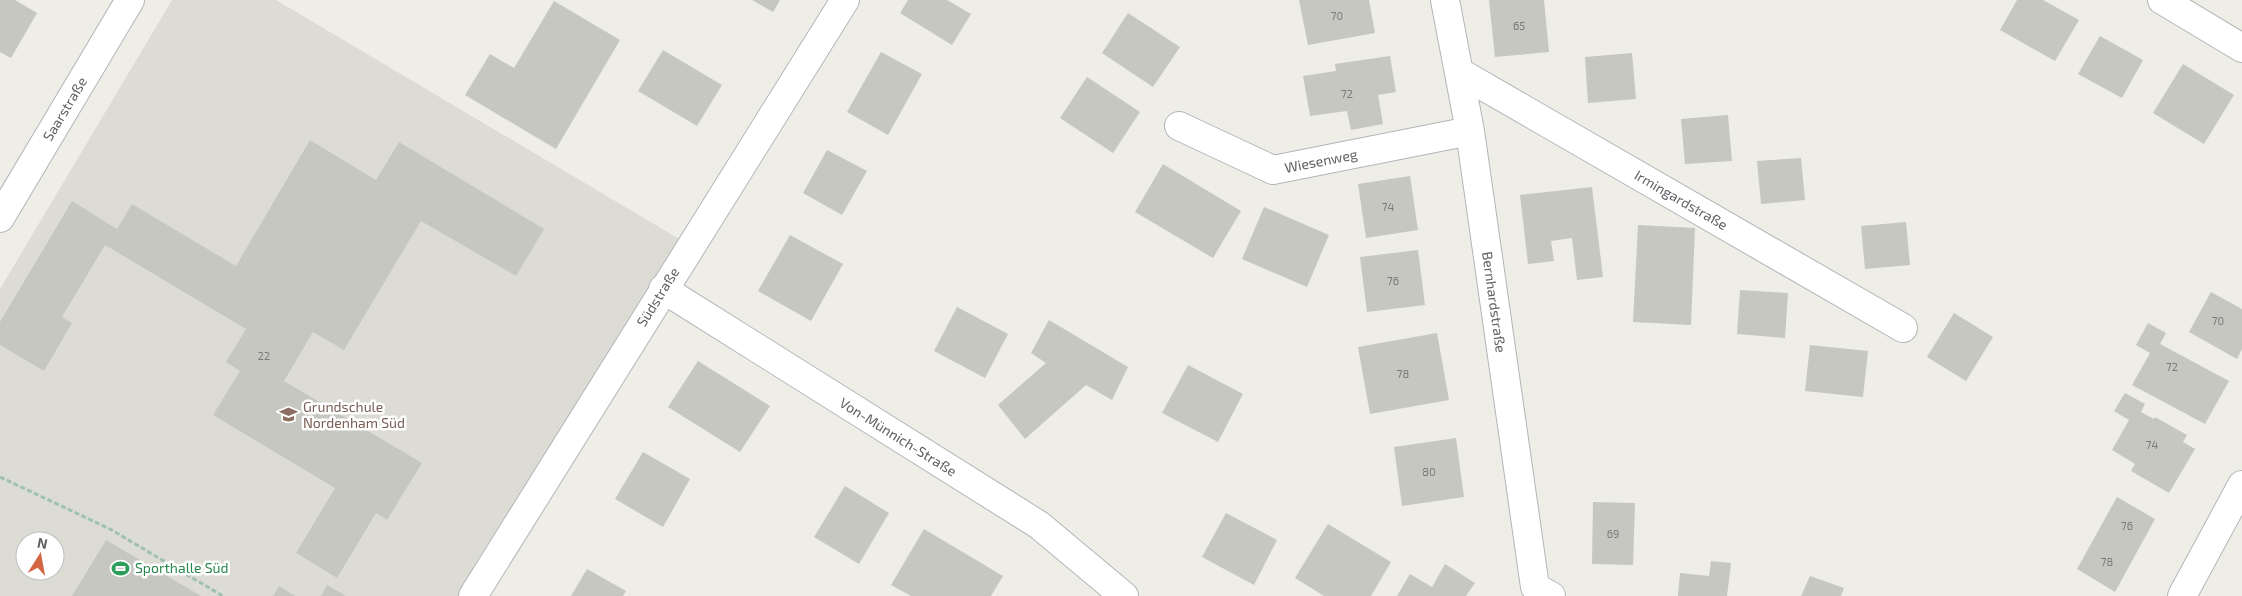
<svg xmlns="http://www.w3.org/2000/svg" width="2242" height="596" font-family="'Exo 2',sans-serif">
<rect width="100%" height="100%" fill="#eeede6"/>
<path fill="#dddcd4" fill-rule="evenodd" d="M 172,0 L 276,0 L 681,240 L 470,596 L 0,596 L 0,289 ZM 25,541 L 55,541 L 55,571 L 25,571 Z"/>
<path fill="#c6c7c0" d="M 0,0 L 15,0 L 37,13 L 11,58 L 0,52 Z
M 752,0 L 780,0 L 773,12 Z
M 908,0 L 947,0 L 971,14 L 952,45 L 900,13 Z
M 1299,0 L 1369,0 L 1375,33 L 1308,45 Z
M 1489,0 L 1544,0 L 1549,52 L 1495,57 Z
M 2017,0 L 2043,0 L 2079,20 L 2055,61 L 2000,30 Z
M 554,1 L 620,40 L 556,149 L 465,95 L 490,54 L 514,68 Z
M 1128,13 L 1180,47 L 1153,87 L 1102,53 Z
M 2100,36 L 2143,60 L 2122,98 L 2078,74 Z
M 663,50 L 722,85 L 697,126 L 638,91 Z
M 881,52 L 922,74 L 888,135 L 847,112 Z
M 1632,53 L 1636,99 L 1588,103 L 1585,57 Z
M 1390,56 L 1396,92 L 1378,95 L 1383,124 L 1351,130 L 1347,111 L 1310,116 L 1303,76 L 1336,71 L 1335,64 Z
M 2183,64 L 2234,95 L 2204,144 L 2153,113 Z
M 1087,77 L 1140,112 L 1113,153 L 1060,118 Z
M 1728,115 L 1732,161 L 1685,164 L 1681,119 Z
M 310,140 L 376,180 L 399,142 L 544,229 L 516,276 L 421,221 L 344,350 L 313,332 L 284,381 L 422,463 L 387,520 L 376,513 L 337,578 L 296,553 L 335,488 L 213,415 L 240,371 L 226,362 L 246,329 L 105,245 L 62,317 L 72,323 L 44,371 L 0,345 L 0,322 L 72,201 L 117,229 L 132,204 L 236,266 Z
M 827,150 L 867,171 L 842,215 L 803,193 Z
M 1801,158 L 1805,200 L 1761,204 L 1757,161 Z
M 1163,164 L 1241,211 L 1213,258 L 1135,212 Z
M 1410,176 L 1418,230 L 1366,238 L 1358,184 Z
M 1592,187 L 1603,277 L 1577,280 L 1572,238 L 1551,241 L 1554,261 L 1528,264 L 1520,195 Z
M 1264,207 L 1329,235 L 1307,287 L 1242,259 Z
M 1906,222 L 1910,265 L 1865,269 L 1861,226 Z
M 1638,225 L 1695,228 L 1691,325 L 1633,322 Z
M 790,235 L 843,264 L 811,321 L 758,291 Z
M 1418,250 L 1425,305 L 1367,312 L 1360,257 Z
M 1740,290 L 1788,293 L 1785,338 L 1737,334 Z
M 2211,292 L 2242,309 L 2242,349 L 2237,359 L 2189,332 Z
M 957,307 L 1008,334 L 985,378 L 934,351 Z
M 1954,313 L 1993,337 L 1966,381 L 1927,357 Z
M 1049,320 L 1128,367 L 1112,400 L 1086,385 L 1025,439 L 998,405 L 1046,363 L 1031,353 Z
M 2148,323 L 2166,333 L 2160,344 L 2229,381 L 2205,424 L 2132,385 L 2150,353 L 2136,345 Z
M 1437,333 L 1449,400 L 1370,414 L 1358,347 Z
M 1810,345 L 1868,351 L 1863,397 L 1805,391 Z
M 698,361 L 770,406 L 740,452 L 668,407 Z
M 1188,365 L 1243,394 L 1218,442 L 1162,413 Z
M 2125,393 L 2145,404 L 2141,412 L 2154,419 L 2155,417 L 2187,435 L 2183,442 L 2195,449 L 2169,493 L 2131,471 L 2135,464 L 2112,450 L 2129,420 L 2114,411 Z
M 1456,438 L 1464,497 L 1402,506 L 1394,447 Z
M 643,452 L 690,479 L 663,527 L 615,499 Z
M 845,486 L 889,513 L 859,564 L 814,537 Z
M 2117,497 L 2155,519 L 2115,592 L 2077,569 Z
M 1593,502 L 1635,503 L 1633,565 L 1592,564 Z
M 1226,513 L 1277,540 L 1254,585 L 1202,557 Z
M 1328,524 L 1391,562 L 1371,596 L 1324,596 L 1295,578 Z
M 924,529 L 1003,576 L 991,596 L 911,596 L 891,585 Z
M 106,540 L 201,596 L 72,596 Z
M 1711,561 L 1731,563 L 1727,596 L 1678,596 L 1680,573 L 1709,576 Z
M 1445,564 L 1475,583 L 1466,596 L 1397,596 L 1410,574 L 1432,587 Z
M 587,569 L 626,591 L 623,596 L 571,596 Z
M 1810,576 L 1844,588 L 1841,596 L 1801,596 Z
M 327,585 L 346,596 L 321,596 Z
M 279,586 L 295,596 L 273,596 Z"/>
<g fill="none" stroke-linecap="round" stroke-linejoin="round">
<defs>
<path id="minor" d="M 1445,0 L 1470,131 L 1535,587 L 1551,596
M 2162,0 L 2242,48
M 1459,72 L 1903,328
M 1179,126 L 1273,170 L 1470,131
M 0,218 L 130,0
M 663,289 L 1039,525 L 1124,596
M 473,596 L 845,0"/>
<path id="tertiary" d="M 2182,596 L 2242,485"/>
</defs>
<use href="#minor" stroke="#b3b5b9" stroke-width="30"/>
<use href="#tertiary" stroke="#b3b5b9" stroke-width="30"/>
<path stroke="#9fc2af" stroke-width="3" stroke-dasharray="5 2.5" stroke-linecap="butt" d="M 0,477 L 110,529 L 223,596"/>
<use href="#minor" stroke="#fff" stroke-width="28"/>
<use href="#tertiary" stroke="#fff" stroke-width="28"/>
</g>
<defs>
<symbol id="school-bare" viewBox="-9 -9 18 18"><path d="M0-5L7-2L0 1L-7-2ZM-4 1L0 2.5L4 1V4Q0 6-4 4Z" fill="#8d6e63" stroke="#fff" stroke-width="2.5" paint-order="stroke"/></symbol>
<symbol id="stadium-bare" viewBox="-9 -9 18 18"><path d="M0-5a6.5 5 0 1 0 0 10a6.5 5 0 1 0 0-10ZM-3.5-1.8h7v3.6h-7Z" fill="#2e9e5b" stroke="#fff" stroke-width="2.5" paint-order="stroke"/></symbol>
</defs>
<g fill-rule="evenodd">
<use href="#school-bare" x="276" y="402" width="25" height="25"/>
<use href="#stadium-bare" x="108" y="556" width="25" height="25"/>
</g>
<g text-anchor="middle" stroke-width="5" stroke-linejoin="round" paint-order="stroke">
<g font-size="11" fill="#787a7b">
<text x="1337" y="20">70</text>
<text x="1519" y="30">65</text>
<text x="1347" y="98">72</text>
<text x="1388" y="211">74</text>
<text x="1393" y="285">76</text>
<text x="2218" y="325">70</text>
<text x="264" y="360">22</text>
<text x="2172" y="371">72</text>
<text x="1403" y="378">78</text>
<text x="2152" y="449">74</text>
<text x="1429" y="476">80</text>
<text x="2127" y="530">76</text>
<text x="1613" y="538">69</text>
<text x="2107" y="566">78</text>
</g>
<g font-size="14" fill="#5e6064" stroke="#fff">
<text transform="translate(65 109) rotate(-59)" y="5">Saarstraße</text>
<text transform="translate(1321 161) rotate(-11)" y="5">Wiesenweg</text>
<text transform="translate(1681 200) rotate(30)" y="5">Irmingardstraße</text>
<text transform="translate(658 297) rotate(-58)" y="5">Südstraße</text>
<text transform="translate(1494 302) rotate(82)" y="5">Bernhardstraße</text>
<text transform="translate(898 437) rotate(32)" y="5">Von-Münnich-Straße</text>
</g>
<g font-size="14" fill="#785e54" stroke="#fff" text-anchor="start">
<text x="303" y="412">Grundschule<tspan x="303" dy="16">Nordenham Süd</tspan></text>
</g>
<g font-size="14" fill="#27864d" stroke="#fff" text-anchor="start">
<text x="135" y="573">Sporthalle Süd</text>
</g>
</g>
<g transform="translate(40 556) rotate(11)"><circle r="24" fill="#ffffff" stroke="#bfbfc1"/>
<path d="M0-4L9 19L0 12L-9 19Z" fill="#d46646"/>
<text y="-8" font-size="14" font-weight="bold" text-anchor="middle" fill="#5e6064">N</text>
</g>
</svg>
